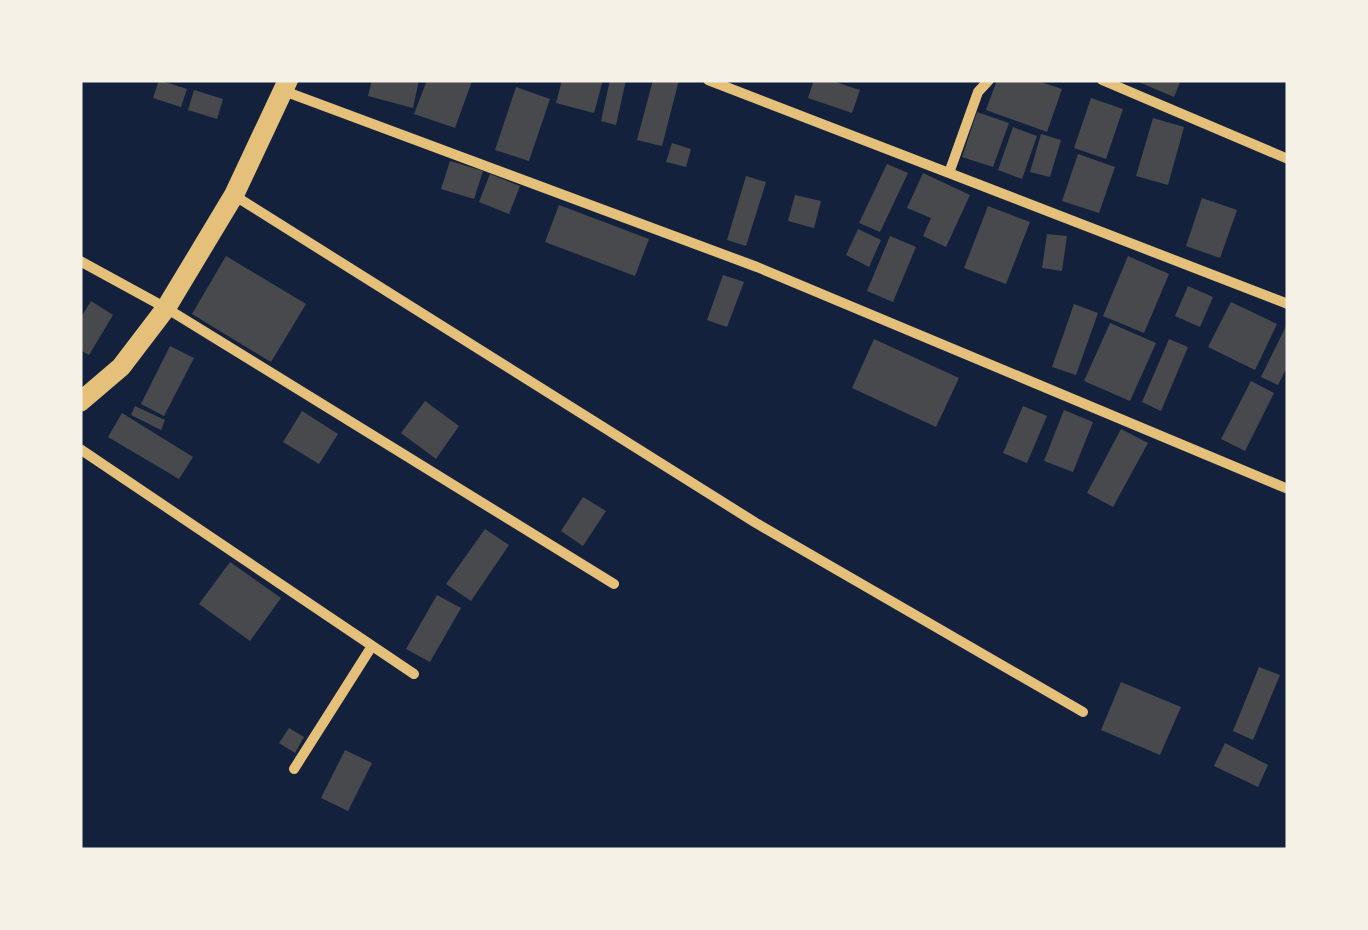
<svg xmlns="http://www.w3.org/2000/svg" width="1368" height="930" font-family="'Public Sans',sans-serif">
<rect width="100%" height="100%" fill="#14213d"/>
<path fill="#48494c" d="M 159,80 L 187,89 L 181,107 L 153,98 Z
M 372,80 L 419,80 L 413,108 L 368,96 Z
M 427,80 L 472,81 L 455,128 L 414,114 Z
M 562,80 L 603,80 L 594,113 L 556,103 Z
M 610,80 L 626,80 L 616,125 L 601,121 Z
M 653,80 L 679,80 L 662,146 L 637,140 Z
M 814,80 L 829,80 L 860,90 L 852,113 L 808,98 Z
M 997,80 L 1035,80 L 1062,89 L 1047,132 L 986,110 Z
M 1134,80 L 1181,80 L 1174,97 Z
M 516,87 L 550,99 L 529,161 L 495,150 Z
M 194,90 L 223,99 L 217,119 L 188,110 Z
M 1091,98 L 1123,109 L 1106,159 L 1074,148 Z
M 977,112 L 1009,123 L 993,167 L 962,157 Z
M 1153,118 L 1184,127 L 1168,185 L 1136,176 Z
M 1013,127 L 1037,136 L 1022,179 L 998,170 Z
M 1041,134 L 1061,140 L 1050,177 L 1030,172 Z
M 672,143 L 691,149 L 686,167 L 666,162 Z
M 1078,154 L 1115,167 L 1099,213 L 1062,201 Z
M 450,161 L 483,171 L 474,199 L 441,189 Z
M 887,164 L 908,173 L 880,232 L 859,223 Z
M 923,173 L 970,195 L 946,247 L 923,236 L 931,218 L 907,208 Z
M 490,174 L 520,186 L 509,214 L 479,202 Z
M 746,176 L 766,182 L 746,246 L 727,240 Z
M 795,195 L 821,201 L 814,228 L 788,221 Z
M 1202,198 L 1237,210 L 1220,258 L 1186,246 Z
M 559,205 L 649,239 L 635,276 L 545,242 Z
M 988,206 L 1030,222 L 1006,284 L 964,268 Z
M 858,229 L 881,240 L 869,267 L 846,255 Z
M 1047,234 L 1067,236 L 1062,271 L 1042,268 Z
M 890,236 L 916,247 L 893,302 L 867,291 Z
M 226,256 L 306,304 L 271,362 L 192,314 Z
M 1128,256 L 1169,274 L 1144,333 L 1103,316 Z
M 723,275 L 744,282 L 727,327 L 707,320 Z
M 1188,286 L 1213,297 L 1200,327 L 1175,316 Z
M 91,301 L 113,315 L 89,355 L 80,350 L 80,319 Z
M 1231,302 L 1277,324 L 1255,370 L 1208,347 Z
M 1074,304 L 1098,313 L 1076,375 L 1052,367 Z
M 1288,322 L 1288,365 L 1278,385 L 1261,377 Z
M 1110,323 L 1156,343 L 1130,401 L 1084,381 Z
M 874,339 L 959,378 L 936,427 L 852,388 Z
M 1169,339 L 1188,347 L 1161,411 L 1142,402 Z
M 170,346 L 194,358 L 164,416 L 141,404 Z
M 1251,381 L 1274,393 L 1245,451 L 1221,439 Z
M 425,401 L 459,426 L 436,459 L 401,433 Z
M 135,406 L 165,420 L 161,430 L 131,415 Z
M 1023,406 L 1047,416 L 1027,463 L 1003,453 Z
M 1064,410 L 1093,422 L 1073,472 L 1044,461 Z
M 302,411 L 338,434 L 319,464 L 283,442 Z
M 122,413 L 193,457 L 179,479 L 108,437 Z
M 1121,429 L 1148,443 L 1113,507 L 1087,493 Z
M 583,497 L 606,511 L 583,546 L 561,531 Z
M 485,529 L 509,545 L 471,601 L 446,584 Z
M 230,562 L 281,598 L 250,641 L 199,604 Z
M 437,595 L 461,608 L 430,662 L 406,649 Z
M 1259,667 L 1280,675 L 1253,740 L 1233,731 Z
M 1121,682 L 1181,707 L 1160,755 L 1101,730 Z
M 289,728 L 304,737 L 295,753 L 279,743 Z
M 1225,743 L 1268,765 L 1258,787 L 1214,766 Z
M 345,750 L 372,763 L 348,811 L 321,798 Z"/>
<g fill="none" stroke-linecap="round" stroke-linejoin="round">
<path stroke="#e5c07b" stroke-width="10" d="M 708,80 L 1288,304
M 1102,80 L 1288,159
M 284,91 L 757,267 L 1288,489
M 949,173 L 978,92 L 989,80
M 235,196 L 756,523 L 1083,712
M 80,261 L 166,308 L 614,584
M 80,449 L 414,674
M 294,769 L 372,646"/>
<path stroke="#e5c07b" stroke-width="20" d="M 80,402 L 121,367 L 166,308 L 234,195 L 288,80"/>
</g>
<rect width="1368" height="930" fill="none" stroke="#f6f1e7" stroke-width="165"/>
</svg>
